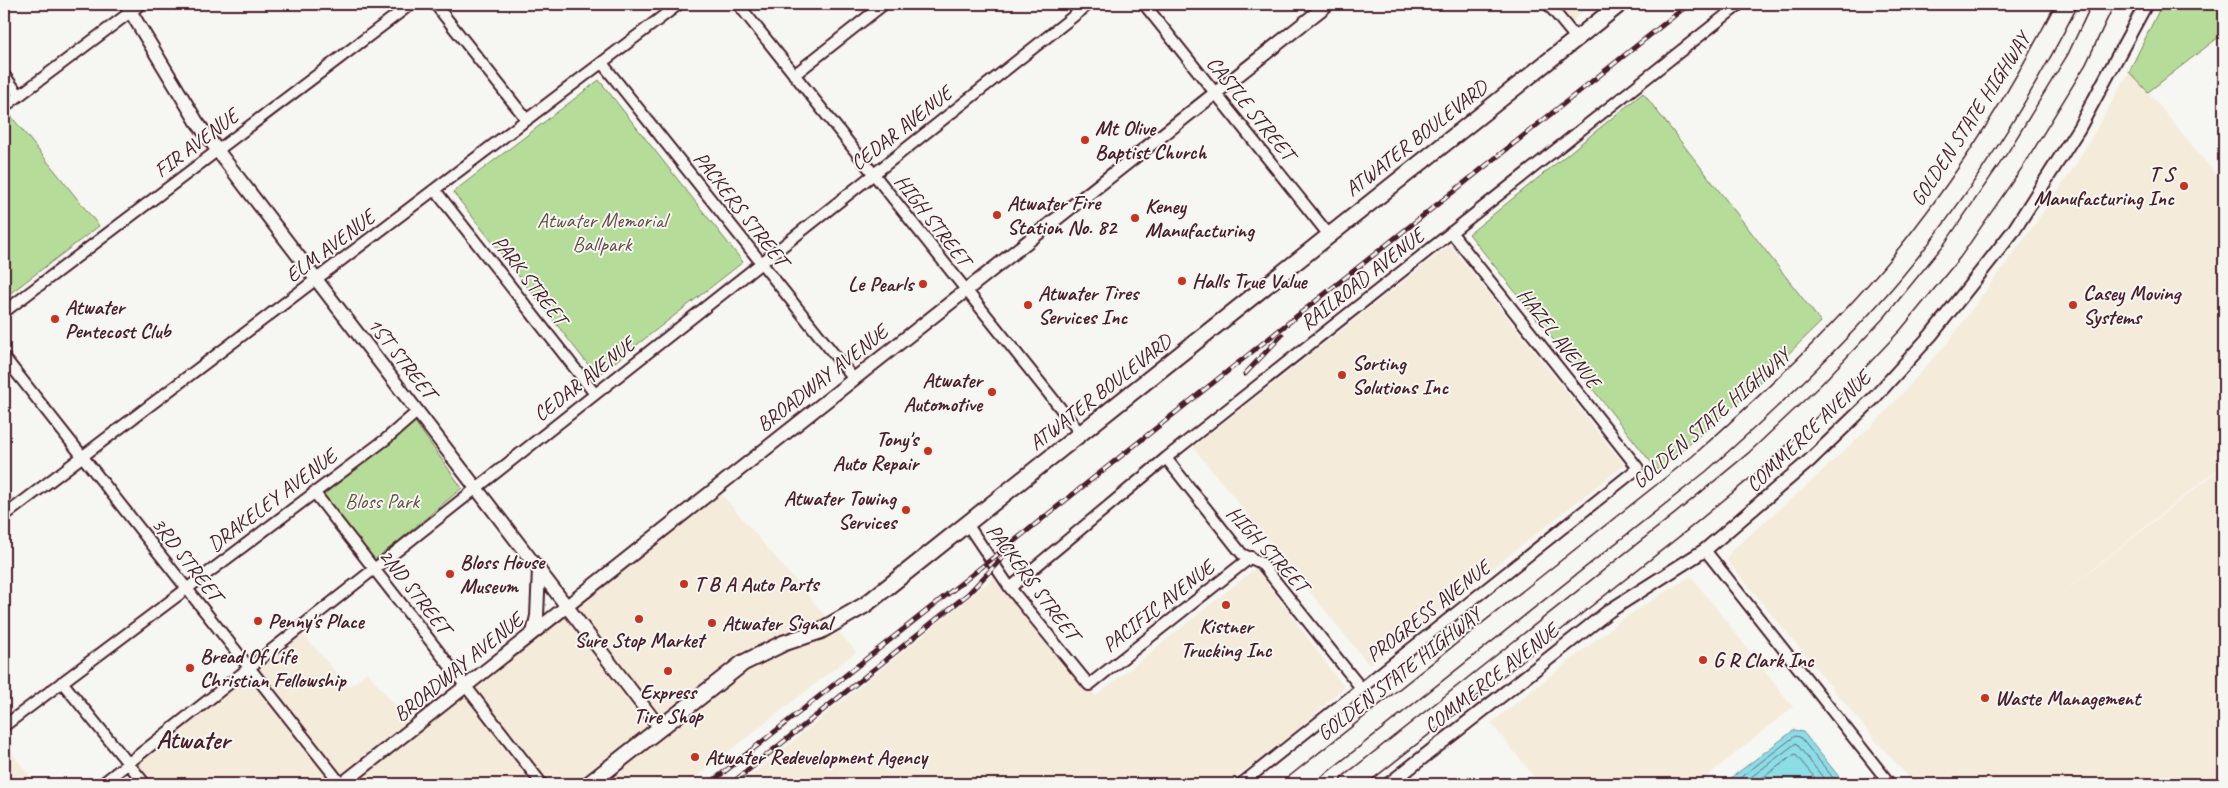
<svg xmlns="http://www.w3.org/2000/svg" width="2228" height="788" font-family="Caveat,sans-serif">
<rect width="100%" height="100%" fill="#f6f6f2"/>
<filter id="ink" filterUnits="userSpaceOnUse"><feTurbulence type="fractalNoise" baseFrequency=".02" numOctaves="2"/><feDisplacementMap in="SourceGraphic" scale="10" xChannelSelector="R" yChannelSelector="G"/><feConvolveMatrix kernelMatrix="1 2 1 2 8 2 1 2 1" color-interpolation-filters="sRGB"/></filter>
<g filter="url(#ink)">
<path fill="#f5ebdb" d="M 1556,4 L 1589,4 L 1571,23 Z
M 2129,72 L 2148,92 L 2224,184 L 2224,464 L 2045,607 L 2224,466 L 2224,784 L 1915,784 L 1876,741 L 1727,560 L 1731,551 L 1804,488 L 1883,415 L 1948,342 L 2032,228 L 2075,166 Z
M 1450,245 L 1624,465 L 1369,665 L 1193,447 Z
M 719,491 L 856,652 L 687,784 L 112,784 L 302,633 L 349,687 L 367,672 L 409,722 Z
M 1256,568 L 1344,687 L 1294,733 L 1227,784 L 740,784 L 996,576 L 1096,696 Z
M 1691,576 L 1793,707 L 1697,784 L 1540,784 L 1491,723 L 1621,620 Z
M 4,743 L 36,784 L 4,784 Z"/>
<path fill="#b5dd99" stroke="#807e62" d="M 2162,4 L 2224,4 L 2224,33 L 2148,92 L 2129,72 Z
M 599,80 L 743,262 L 597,376 L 453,192 Z
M 1643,93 L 1821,322 L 1742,399 L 1658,471 L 1469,234 Z
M 11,116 L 99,226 L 4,298 L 4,122 Z
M 415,422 L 462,488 L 371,564 L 322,496 Z"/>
<path fill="#8cdde6" stroke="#72919b" d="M 1794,730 L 1803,732 L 1840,778 L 1839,784 L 1723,784 Z"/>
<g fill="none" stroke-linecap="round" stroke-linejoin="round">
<path stroke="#646b76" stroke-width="1" d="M 1732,784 L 1795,736 L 1800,737 L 1834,779 L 1835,784
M 1742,784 L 1796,743 L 1828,784
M 1754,784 L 1795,754 L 1820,784"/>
<defs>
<path id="minor" d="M 435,4 L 527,120
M 738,4 L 1081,434
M 1144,4 L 1329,235
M 1548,4 L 1576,38
M 602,63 L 853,378
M 4,75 L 19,95
M 794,75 L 884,4
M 4,107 L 141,4
M 435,190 L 595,394
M 4,312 L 411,4
M 4,357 L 341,784
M 1166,458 L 1242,554 L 1261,563 L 1361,688
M 314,492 L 542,784
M 4,516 L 679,4
M 967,524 L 1010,588 L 1089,685 L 1251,557
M 1705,550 L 1890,784
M 1010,588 L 1166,458 L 1740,4
M 62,682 L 145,784
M 4,726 L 386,439 L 418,411
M 102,784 L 1089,4
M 1241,784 L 1638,468 L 1451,232"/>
<path id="tertiary" d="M 126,4 L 197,122 L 217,150 L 660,728
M 533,633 L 537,616 L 539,569
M 342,784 L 1328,4
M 1389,784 L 1609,611 L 1705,550 L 1809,461 L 1874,398 L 1931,335 L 2014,230 L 2079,128 L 2146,4"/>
<path id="secondary" d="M 589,784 L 743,663 L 784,643 L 820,631 L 865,605 L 1620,4"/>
<path id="motorway" d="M 1296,784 L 1699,464 C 1766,405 1832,343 1890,275 C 1959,193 2018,100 2067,4
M 1350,784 L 1681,522 L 1756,460 L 1828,392 L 1893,323 L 1952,251 L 2017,157 L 2077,59 L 2103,4"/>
</defs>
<use href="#minor" stroke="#4a1f2b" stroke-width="14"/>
<use href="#tertiary" stroke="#4a1f2b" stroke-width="16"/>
<use href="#secondary" stroke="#4a1f2b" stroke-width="19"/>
<use href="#motorway" stroke="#4a1f2b" stroke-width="22"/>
<use href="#minor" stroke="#f6f6f2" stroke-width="10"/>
<use href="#tertiary" stroke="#f6f6f2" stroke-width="12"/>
<use href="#secondary" stroke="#f6f6f2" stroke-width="15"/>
<use href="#motorway" stroke="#f6f6f2" stroke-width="19"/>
<defs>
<path id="rail" d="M 1245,374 L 1282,335
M 737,779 L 968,594 L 1005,555
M 709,784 L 1689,4"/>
</defs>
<use href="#rail" stroke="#4a1f2b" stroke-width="5"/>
<use href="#rail" stroke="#f6f6f2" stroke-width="3" stroke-dasharray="9" stroke-linecap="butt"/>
</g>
</g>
<g fill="#c8321e" stroke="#f6f6f2" stroke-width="2">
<circle cx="1085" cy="140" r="5"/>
<circle cx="2184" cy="186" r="5"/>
<circle cx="997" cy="215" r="5"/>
<circle cx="1135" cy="218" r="5"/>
<circle cx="1182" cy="281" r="5"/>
<circle cx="923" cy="284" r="5"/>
<circle cx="1028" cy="305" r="5"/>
<circle cx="2073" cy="305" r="5"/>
<circle cx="55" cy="319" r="5"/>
<circle cx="1342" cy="375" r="5"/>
<circle cx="992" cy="392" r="5"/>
<circle cx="928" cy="451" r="5"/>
<circle cx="906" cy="510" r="5"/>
<circle cx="450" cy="574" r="5"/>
<circle cx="684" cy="584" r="5"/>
<circle cx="1226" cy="605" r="5"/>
<circle cx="639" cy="619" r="5"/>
<circle cx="258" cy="621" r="5"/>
<circle cx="712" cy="623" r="5"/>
<circle cx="1703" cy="660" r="5"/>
<circle cx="190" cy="668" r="5"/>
<circle cx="668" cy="671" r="5"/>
<circle cx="1985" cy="698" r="5"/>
<circle cx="695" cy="757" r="5"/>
</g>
<g text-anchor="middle" stroke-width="4" stroke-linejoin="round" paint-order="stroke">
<g font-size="21" fill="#4a1f2b" stroke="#f6f6f2">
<text transform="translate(1251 108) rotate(51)" y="7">CASTLE STREET</text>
<text transform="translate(1970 119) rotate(-57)" y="7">GOLDEN STATE HIGHWAY</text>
<text transform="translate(901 128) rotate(-38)" y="7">CEDAR AVENUE</text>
<text transform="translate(1416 138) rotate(-38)" y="7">ATWATER BOULEVARD</text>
<text transform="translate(196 143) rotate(-37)" y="7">FIR AVENUE</text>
<text transform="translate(741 209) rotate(52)" y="7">PACKERS STREET</text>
<text transform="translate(933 220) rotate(52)" y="7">HIGH STREET</text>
<text transform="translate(330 246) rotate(-37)" y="7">ELM AVENUE</text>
<text transform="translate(1362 279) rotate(-38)" y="7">RAILROAD AVENUE</text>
<text transform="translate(530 280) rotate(52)" y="7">PARK STREET</text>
<text transform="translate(1559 338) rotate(52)" y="7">HAZEL AVENUE</text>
<text transform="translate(402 358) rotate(52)" y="7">1ST STREET</text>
<text transform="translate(822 378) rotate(-38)" y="7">BROADWAY AVENUE</text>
<text transform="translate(584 379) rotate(-38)" y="7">CEDAR AVENUE</text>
<text transform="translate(1100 392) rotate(-38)" y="7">ATWATER BOULEVARD</text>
<text transform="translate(1711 418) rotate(-41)" y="7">GOLDEN STATE HIGHWAY</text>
<text transform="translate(1808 431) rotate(-44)" y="7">COMMERCE AVENUE</text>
<text transform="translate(272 500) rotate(-37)" y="7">DRAKELEY AVENUE</text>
<text transform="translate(1268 549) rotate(47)" y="7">HIGH STREET</text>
<text transform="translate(187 559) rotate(52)" y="7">3RD STREET</text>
<text transform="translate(1033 582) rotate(53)" y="7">PACKERS STREET</text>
<text transform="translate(415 591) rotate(52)" y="7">2ND STREET</text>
<text transform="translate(1158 606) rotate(-38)" y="7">PACIFIC AVENUE</text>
<text transform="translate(1428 611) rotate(-38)" y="7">PROGRESS AVENUE</text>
<text transform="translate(458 667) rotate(-39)" y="7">BROADWAY AVENUE</text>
<text transform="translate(1399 674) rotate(-38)" y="7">GOLDEN STATE HIGHWAY</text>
<text transform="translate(1491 678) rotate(-38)" y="7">COMMERCE AVENUE</text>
</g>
<g font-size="21" font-weight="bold" fill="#4a1f2b" stroke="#f6f6f2" text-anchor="start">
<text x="1095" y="135">Mt Olive<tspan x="1095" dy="24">Baptist Church</tspan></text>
<text x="2174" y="181" text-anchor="end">T S<tspan x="2174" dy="24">Manufacturing Inc</tspan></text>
<text x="1007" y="210">Atwater Fire<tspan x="1007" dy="24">Station No. 82</tspan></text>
<text x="1145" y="213">Keney<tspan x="1145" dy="24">Manufacturing</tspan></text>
<text x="1192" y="288">Halls True Value</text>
<text x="913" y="291" text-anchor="end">Le Pearls</text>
<text x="1038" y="300">Atwater Tires<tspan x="1038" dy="24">Services Inc</tspan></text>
<text x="2083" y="300">Casey Moving<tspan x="2083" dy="24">Systems</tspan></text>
<text x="65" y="314">Atwater<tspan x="65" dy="24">Pentecost Club</tspan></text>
<text x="1352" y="370">Sorting<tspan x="1352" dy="24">Solutions Inc</tspan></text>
<text x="982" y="387" text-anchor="end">Atwater<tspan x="982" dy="24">Automotive</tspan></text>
<text x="918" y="446" text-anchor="end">Tony's<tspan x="918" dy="24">Auto Repair</tspan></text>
<text x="896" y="505" text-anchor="end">Atwater Towing<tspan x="896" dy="24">Services</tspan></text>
<text x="460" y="569">Bloss House<tspan x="460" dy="24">Museum</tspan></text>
<text x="694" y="591">T B A Auto Parts</text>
<text x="268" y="628">Penny's Place</text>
<text x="722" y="630">Atwater Signal</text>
<text x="1226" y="633" text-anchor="middle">Kistner<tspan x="1226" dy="24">Trucking Inc</tspan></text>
<text x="639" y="647" text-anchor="middle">Sure Stop Market</text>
<text x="200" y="663">Bread Of Life<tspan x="200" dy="24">Christian Fellowship</tspan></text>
<text x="1713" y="667">G R Clark Inc</text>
<text x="668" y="699" text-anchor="middle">Express<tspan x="668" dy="24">Tire Shop</tspan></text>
<text x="1995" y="705">Waste Management</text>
<text x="705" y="764">Atwater Redevelopment Agency</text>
</g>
<g font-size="21" fill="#654e46" stroke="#f6f6f2">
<text x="602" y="227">Atwater Memorial<tspan x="602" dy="24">Ballpark</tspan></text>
<text x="382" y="508">Bloss Park</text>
</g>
<g font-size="26" font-weight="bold" fill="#4a1f2b" stroke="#f6f6f2">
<text x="193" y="748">Atwater</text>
</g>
</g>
<rect width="2228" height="788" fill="none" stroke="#f6f6f2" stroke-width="20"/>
<rect x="10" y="10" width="2208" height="768" fill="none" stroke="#4a1f2b" stroke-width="2" filter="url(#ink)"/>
</svg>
